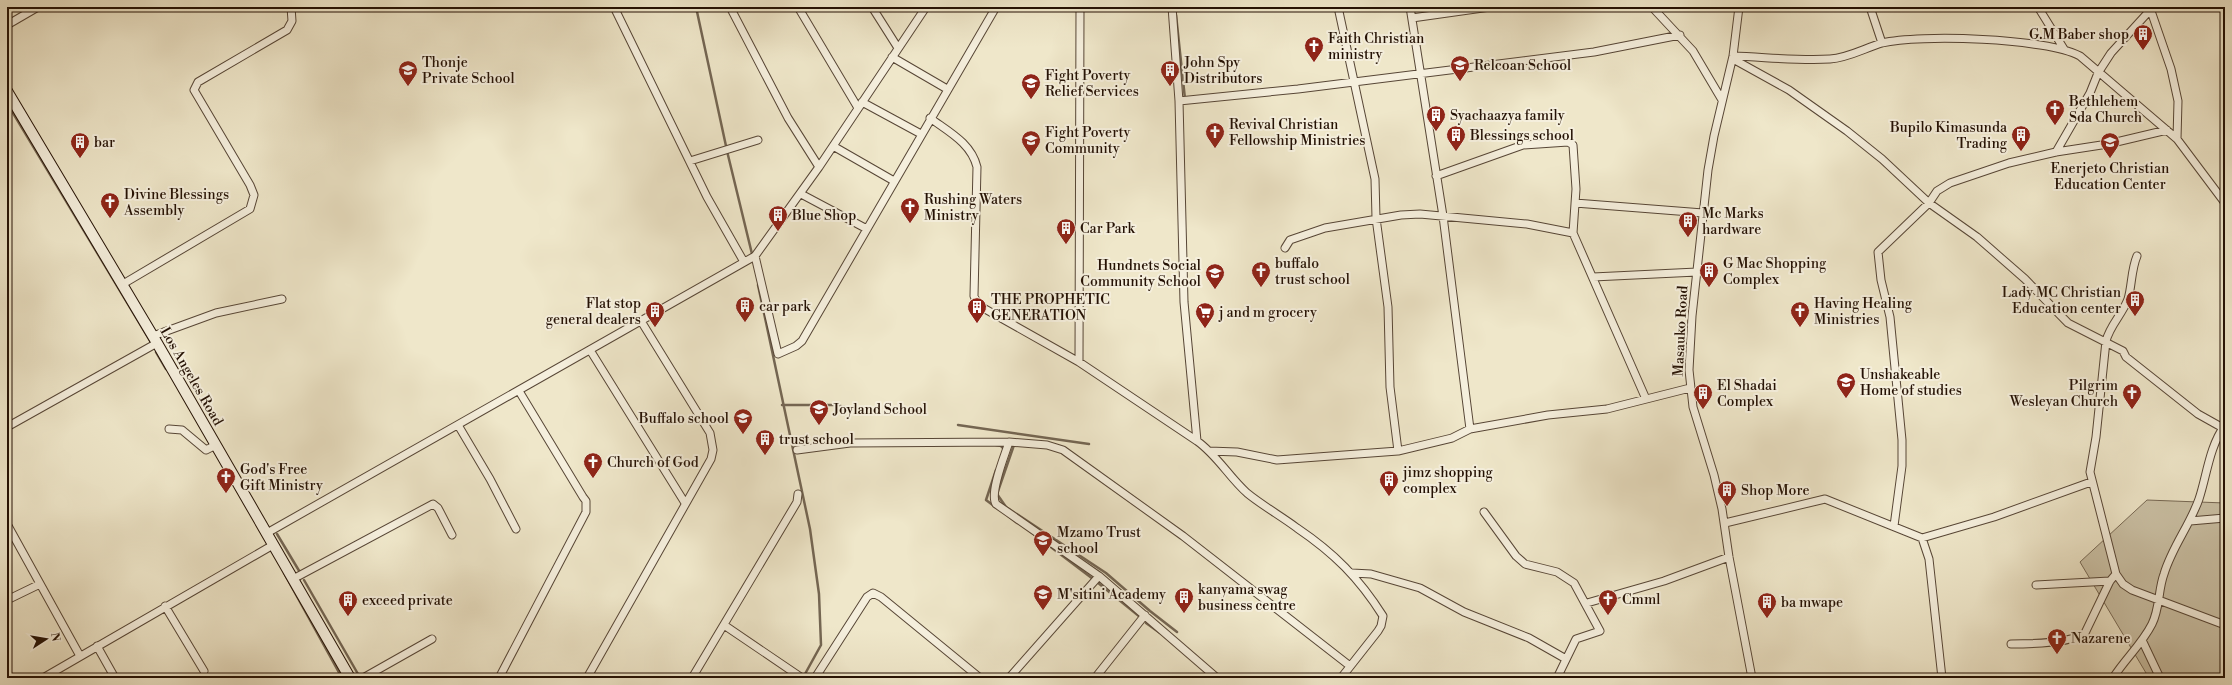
<svg xmlns="http://www.w3.org/2000/svg" width="2232" height="685" font-family="'Libre Bodoni',serif">
<rect width="100%" height="100%" fill="#efe7ca"/>
<filter id="stains"><feTurbulence type="fractalNoise" baseFrequency=".005" numOctaves="4"/><feColorMatrix values="0 0 0 0 .2 0 0 0 0 .09 0 0 0 0 .02 0 0 0 .5 -.17"/></filter>
<radialGradient id="worn" r=".72"><stop offset=".6" stop-color="#630" stop-opacity="0"/><stop offset="1" stop-color="#630" stop-opacity=".3"/></radialGradient>
<path fill="#ccc3a8" stroke="#786a56" d="M 2147,500 L 2225,503 L 2225,678 L 2149,678 L 2080,562 Z"/>
<g fill="none" stroke-linecap="round" stroke-linejoin="round">
<path stroke="#746653" stroke-width="2.5" d="M 696,7 L 726,146
M 1176,15 L 1185,99
M 7,103 L 152,344
M 727,151 L 752,254
M 758,285 L 810,529 L 819,594 L 821,645 L 805,674
M 156,352 L 166,369
M 782,405 L 836,405 L 872,413
M 958,425 L 1089,444
M 996,445 L 1001,446 L 1005,450
M 1014,445 L 997,494 L 1006,507 L 1106,573 L 1150,611 L 1177,632
M 994,506 L 986,500 L 996,470
M 1008,516 L 1017,523
M 1031,532 L 1093,579
M 277,534 L 301,574
M 284,573 L 342,678
M 304,580 L 358,674
M 1097,582 L 1140,617
M 1146,623 L 1160,633"/>
<defs>
<path id="street" d="M 614,7 L 707,197 L 744,262
M 730,7 L 788,118 L 819,167
M 798,7 L 858,108
M 872,7 L 898,48
M 1172,7 L 1179,101 L 1184,302 L 1197,441 C 1217,455 1229,477 1247,493 C 1263,506 1281,516 1297,528 C 1334,553 1359,578 1383,616 L 1381,626 L 1378,631 L 1341,678
M 1338,7 L 1375,179 L 1376,218 L 1388,307 L 1390,387 L 1398,451
M 1410,7 L 1443,216 L 1470,429
M 1652,7 L 1693,51 L 1722,100
M 1739,7 L 1733,56 L 1714,136 L 1708,170 L 1692,316 L 1689,370 L 1693,407 L 1714,475 L 1722,509 L 1729,557 L 1752,678
M 1870,7 L 1882,43
M 2038,7 L 2064,49
M 2151,11 L 2171,69 L 2178,101 L 2177,139
M 1412,18 L 1490,7
M 7,25 L 38,7
M 1733,56 C 1765,57 1798,61 1830,59 C 1848,58 1865,48 1882,43 C 1919,34 2047,38 2080,56 L 2177,139 L 2225,203
M 892,57 L 947,89
M 1733,59 L 1789,90 L 1847,131 L 1882,159 L 1929,203 L 1977,237 L 2025,279 L 2068,323 L 2123,351 L 2126,357 L 2198,414 L 2223,428
M 1179,101 L 1298,89 L 1594,52 L 1680,35
M 862,102 L 921,134
M 930,118 C 949,132 971,143 977,167 L 974,296 L 978,305 L 1079,362 L 1197,441
M 833,146 L 894,181
M 2056,152 L 2090,93 L 2098,73 L 2111,53 L 2153,7
M 690,161 L 758,140
M 1436,176 L 1523,145 L 1568,142 L 1573,145 L 1576,189 L 1573,233 L 1646,399
M 801,194 L 867,229
M 1575,203 L 1703,213
M 1285,248 L 1290,240 L 1325,228 L 1401,215 L 1420,214 L 1527,224 L 1573,233
M 755,256 L 778,354 L 796,346 L 802,341 L 996,7
M 2137,256 C 2131,270 2132,286 2128,299 C 2122,315 2110,325 2106,341 L 2096,437 L 2090,472 L 2116,574 L 2123,584 L 2132,590 L 2225,625
M 1593,277 L 1697,272
M 123,284 L 250,209 L 254,195 L 250,185 L 194,90 L 198,82 L 287,30 L 292,21 L 291,7
M 153,336 L 216,313 L 282,299
M 590,350 L 685,503
M 1079,362 L 1080,7
M 458,425 L 490,479 L 516,529
M 7,427 L 157,343
M 169,429 L 182,430 L 206,450 L 216,445
M 797,450 L 850,443 L 1009,442
M 1209,451 L 1237,452 L 1277,460 L 1398,451 L 1452,438 L 1470,429 L 1548,415 L 1607,409 L 1690,388
M 1484,512 L 1516,556 L 1525,564 L 1557,572 L 1574,583 L 1600,631 L 1576,639 L 1557,678
M 2190,521 L 2225,518
M 1725,523 L 1825,499 L 1922,538 L 1994,517 L 2091,482
M 7,524 L 80,656
M 1894,526 L 1902,466 L 1902,440 L 1890,317 L 1881,280 L 1878,252 L 1929,203 L 1937,191 L 1950,183 L 2009,163 L 2056,152 L 2108,144 L 2167,130
M 267,533 L 755,256 L 819,167 L 926,7
M 1922,538 L 1929,559 L 1942,678
M 1352,573 L 1371,574 L 1420,588 L 1464,612 L 1529,638 L 1566,659
M 293,579 L 433,504 L 438,508 L 452,535
M 2036,585 L 2110,581
M 7,600 L 40,584
M 1587,603 L 1664,581 L 1729,557
M 165,606 L 204,671
M 724,625 L 802,678
M 2142,640 L 2160,678
M 2011,644 C 2029,644 2071,643 2085,633 L 2110,581 L 2116,574
M 97,646 L 115,678
M 43,678 L 273,545
M 363,678 L 432,639
M 499,678 L 586,512 L 586,501 L 583,497 L 519,391
M 587,678 L 711,459 L 713,450 L 710,433 L 641,321
M 692,678 L 797,502 L 798,494
M 815,678 L 867,597 L 873,593 L 881,597 L 980,678
M 1009,678 L 1099,576
M 1095,678 L 1145,615
M 1217,678 L 1099,576 L 996,504 C 989,493 1005,455 1009,442 L 1047,445 L 1063,450 L 1183,536 L 1350,666
M 2113,678 C 2125,659 2142,644 2152,624 C 2160,608 2158,590 2164,574 C 2172,547 2190,525 2199,499 C 2207,475 2209,447 2225,425"/>
<path id="secondary" d="M 7,91 L 157,343 L 350,678"/>
</defs>
<use href="#street" stroke="#574636" stroke-width="9"/>
<use href="#secondary" stroke="#241104" stroke-width="12"/>
<use href="#street" stroke="#f5efdd" stroke-width="7"/>
<use href="#secondary" stroke="#f5efdd" stroke-width="10"/>
</g>
<defs>
<symbol id="building-pin" viewBox="-11 -11 22 30"><path d="M0 17L-7.5 6A9.5 9.5 0 1 1 7.5 6Z" fill="#8f2418" stroke="#f5efdd"/><path d="M-4-6H4V6H1V3H-1V6H-4ZM-2.5-4.3h1.7v1.8h-1.7ZM.8-4.3h1.7v1.8H.8ZM-2.5-1h1.7V.8h-1.7ZM.8-1h1.7V.8H.8Z" fill="#fff"/></symbol>
<symbol id="church-pin" viewBox="-11 -11 22 30"><path d="M0 17L-7.5 6A9.5 9.5 0 1 1 7.5 6Z" fill="#8f2418" stroke="#f5efdd"/><path d="M-1.2-6h2.4v3.5h3.3v2.4h-3.3V6h-2.4V-.1h-3.3v-2.4h3.3Z" fill="#fff"/></symbol>
<symbol id="school-pin" viewBox="-11 -11 22 30"><path d="M0 17L-7.5 6A9.5 9.5 0 1 1 7.5 6Z" fill="#8f2418" stroke="#f5efdd"/><path d="M0-5L7-2L0 1L-7-2ZM-4 1L0 2.5L4 1V4Q0 6-4 4Z" fill="#fff"/></symbol>
<symbol id="supermarket-pin" viewBox="-11 -11 22 30"><path d="M0 17L-7.5 6A9.5 9.5 0 1 1 7.5 6Z" fill="#8f2418" stroke="#f5efdd"/><path d="M-6-5.5h2.5l.6 2H6L4.5 2H-2.5L-4.4-4H-6ZM-1.5 3.2a1.3 1.3 0 1 0 .1 0ZM3 3.2a1.3 1.3 0 1 0 .1 0Z" fill="#fff"/></symbol>
</defs>
<g fill-rule="evenodd">
<use href="#building-pin" x="2132" y="23" width="22" height="30"/>
<use href="#church-pin" x="1303" y="35" width="22" height="30"/>
<use href="#school-pin" x="1449" y="54" width="22" height="30"/>
<use href="#school-pin" x="397" y="59" width="22" height="30"/>
<use href="#building-pin" x="1159" y="59" width="22" height="30"/>
<use href="#school-pin" x="1020" y="72" width="22" height="30"/>
<use href="#church-pin" x="2044" y="98" width="22" height="30"/>
<use href="#building-pin" x="1425" y="104" width="22" height="30"/>
<use href="#church-pin" x="1204" y="121" width="22" height="30"/>
<use href="#building-pin" x="1445" y="124" width="22" height="30"/>
<use href="#building-pin" x="2010" y="124" width="22" height="30"/>
<use href="#school-pin" x="1020" y="129" width="22" height="30"/>
<use href="#building-pin" x="69" y="131" width="22" height="30"/>
<use href="#school-pin" x="2099" y="131" width="22" height="30"/>
<use href="#church-pin" x="99" y="191" width="22" height="30"/>
<use href="#church-pin" x="899" y="196" width="22" height="30"/>
<use href="#building-pin" x="767" y="204" width="22" height="30"/>
<use href="#building-pin" x="1677" y="210" width="22" height="30"/>
<use href="#building-pin" x="1055" y="217" width="22" height="30"/>
<use href="#church-pin" x="1250" y="260" width="22" height="30"/>
<use href="#building-pin" x="1698" y="260" width="22" height="30"/>
<use href="#school-pin" x="1204" y="262" width="22" height="30"/>
<use href="#building-pin" x="2124" y="289" width="22" height="30"/>
<use href="#building-pin" x="734" y="295" width="22" height="30"/>
<use href="#building-pin" x="966" y="296" width="22" height="30"/>
<use href="#building-pin" x="644" y="300" width="22" height="30"/>
<use href="#church-pin" x="1789" y="300" width="22" height="30"/>
<use href="#supermarket-pin" x="1194" y="301" width="22" height="30"/>
<use href="#school-pin" x="1835" y="371" width="22" height="30"/>
<use href="#building-pin" x="1692" y="382" width="22" height="30"/>
<use href="#church-pin" x="2121" y="382" width="22" height="30"/>
<use href="#school-pin" x="808" y="398" width="22" height="30"/>
<use href="#school-pin" x="732" y="407" width="22" height="30"/>
<use href="#building-pin" x="754" y="428" width="22" height="30"/>
<use href="#church-pin" x="582" y="451" width="22" height="30"/>
<use href="#church-pin" x="215" y="466" width="22" height="30"/>
<use href="#building-pin" x="1378" y="469" width="22" height="30"/>
<use href="#building-pin" x="1716" y="479" width="22" height="30"/>
<use href="#school-pin" x="1032" y="529" width="22" height="30"/>
<use href="#school-pin" x="1032" y="583" width="22" height="30"/>
<use href="#building-pin" x="1173" y="586" width="22" height="30"/>
<use href="#church-pin" x="1597" y="588" width="22" height="30"/>
<use href="#building-pin" x="337" y="589" width="22" height="30"/>
<use href="#building-pin" x="1756" y="591" width="22" height="30"/>
<use href="#church-pin" x="2046" y="627" width="22" height="30"/>
</g>
<g text-anchor="middle" stroke-width="4" stroke-linejoin="round" paint-order="stroke">
<g font-size="14" fill="#241104" stroke="#f5efdd" text-anchor="start">
<text x="2129" y="39" text-anchor="end">G.M Baber shop</text>
<text x="1328" y="43">Faith Christian<tspan x="1328" dy="16">ministry</tspan></text>
<text x="422" y="67">Thonje<tspan x="422" dy="16">Private School</tspan></text>
<text x="1184" y="67">John Spy<tspan x="1184" dy="16">Distributors</tspan></text>
<text x="1474" y="70">Relcoan School</text>
<text x="1045" y="80">Fight Poverty<tspan x="1045" dy="16">Relief Services</tspan></text>
<text x="2069" y="106">Bethlehem<tspan x="2069" dy="16">Sda Church</tspan></text>
<text x="1450" y="120">Syachaazya family</text>
<text x="1229" y="129">Revival Christian<tspan x="1229" dy="16">Fellowship Ministries</tspan></text>
<text x="2007" y="132" text-anchor="end">Bupilo Kimasunda<tspan x="2007" dy="16">Trading</tspan></text>
<text x="1045" y="137">Fight Poverty<tspan x="1045" dy="16">Community</tspan></text>
<text x="1470" y="140">Blessings school</text>
<text x="94" y="147">bar</text>
<text x="2110" y="173" text-anchor="middle">Enerjeto Christian<tspan x="2110" dy="16">Education Center</tspan></text>
<text x="124" y="199">Divine Blessings<tspan x="124" dy="16">Assembly</tspan></text>
<text x="924" y="204">Rushing Waters<tspan x="924" dy="16">Ministry</tspan></text>
<text x="1702" y="218">Mc Marks<tspan x="1702" dy="16">hardware</tspan></text>
<text x="792" y="220">Blue Shop</text>
<text x="1080" y="233">Car Park</text>
<text x="1275" y="268">buffalo<tspan x="1275" dy="16">trust school</tspan></text>
<text x="1723" y="268">G Mac Shopping<tspan x="1723" dy="16">Complex</tspan></text>
<text x="1201" y="270" text-anchor="end">Hundnets Social<tspan x="1201" dy="16">Community School</tspan></text>
<text x="2121" y="297" text-anchor="end">Lady MC Christian<tspan x="2121" dy="16">Education center</tspan></text>
<text x="991" y="304">THE PROPHETIC<tspan x="991" dy="16">GENERATION</tspan></text>
<text x="641" y="308" text-anchor="end">Flat stop<tspan x="641" dy="16">general dealers</tspan></text>
<text x="1814" y="308">Having Healing<tspan x="1814" dy="16">Ministries</tspan></text>
<text x="759" y="311">car park</text>
<text x="1219" y="317">j and m grocery</text>
<text x="1860" y="379">Unshakeable<tspan x="1860" dy="16">Home of studies</tspan></text>
<text x="1717" y="390">El Shadai<tspan x="1717" dy="16">Complex</tspan></text>
<text x="2118" y="390" text-anchor="end">Pilgrim<tspan x="2118" dy="16">Wesleyan Church</tspan></text>
<text x="833" y="414">Joyland School</text>
<text x="729" y="423" text-anchor="end">Buffalo school</text>
<text x="779" y="444">trust school</text>
<text x="607" y="467">Church of God</text>
<text x="240" y="474">God's Free<tspan x="240" dy="16">Gift Ministry</tspan></text>
<text x="1403" y="477">jimz shopping<tspan x="1403" dy="16">complex</tspan></text>
<text x="1741" y="495">Shop More</text>
<text x="1057" y="537">Mzamo Trust<tspan x="1057" dy="16">school</tspan></text>
<text x="1198" y="594">kanyama swag<tspan x="1198" dy="16">business centre</tspan></text>
<text x="1057" y="599">M'sitini Academy</text>
<text x="1622" y="604">Cmml</text>
<text x="362" y="605">exceed private</text>
<text x="1781" y="607">ba mwape</text>
<text x="2071" y="643">Nazarene</text>
</g>
<g font-size="14" fill="#241104" stroke="#f5efdd">
<text transform="translate(1680 331) rotate(-87)" y="5">Masauko Road</text>
<text transform="translate(192 376) rotate(60)" y="5">Los Angeles Road</text>
</g>
</g>
<rect width="2232" height="685" fill="none" stroke="#efe7ca" stroke-width="24"/>
<rect x="8" y="8" width="2216" height="669" fill="none" stroke="#241104" stroke-width="2"/>
<rect x="12" y="12" width="2208" height="661" fill="none" stroke="#241104"/>
<g transform="translate(46 639) rotate(78)" stroke="#f5efdd" stroke-width="3" paint-order="stroke">
<path d="M0-3L7 15L0 10L-7 15Z" fill="#241104"/>
<text y="-6" font-size="11" font-weight="bold" text-anchor="middle" fill="#241104">N</text>
</g>
<rect width="100%" height="100%" filter="url(#stains)"/>
<rect width="100%" height="100%" fill="url(#worn)"/>
</svg>
